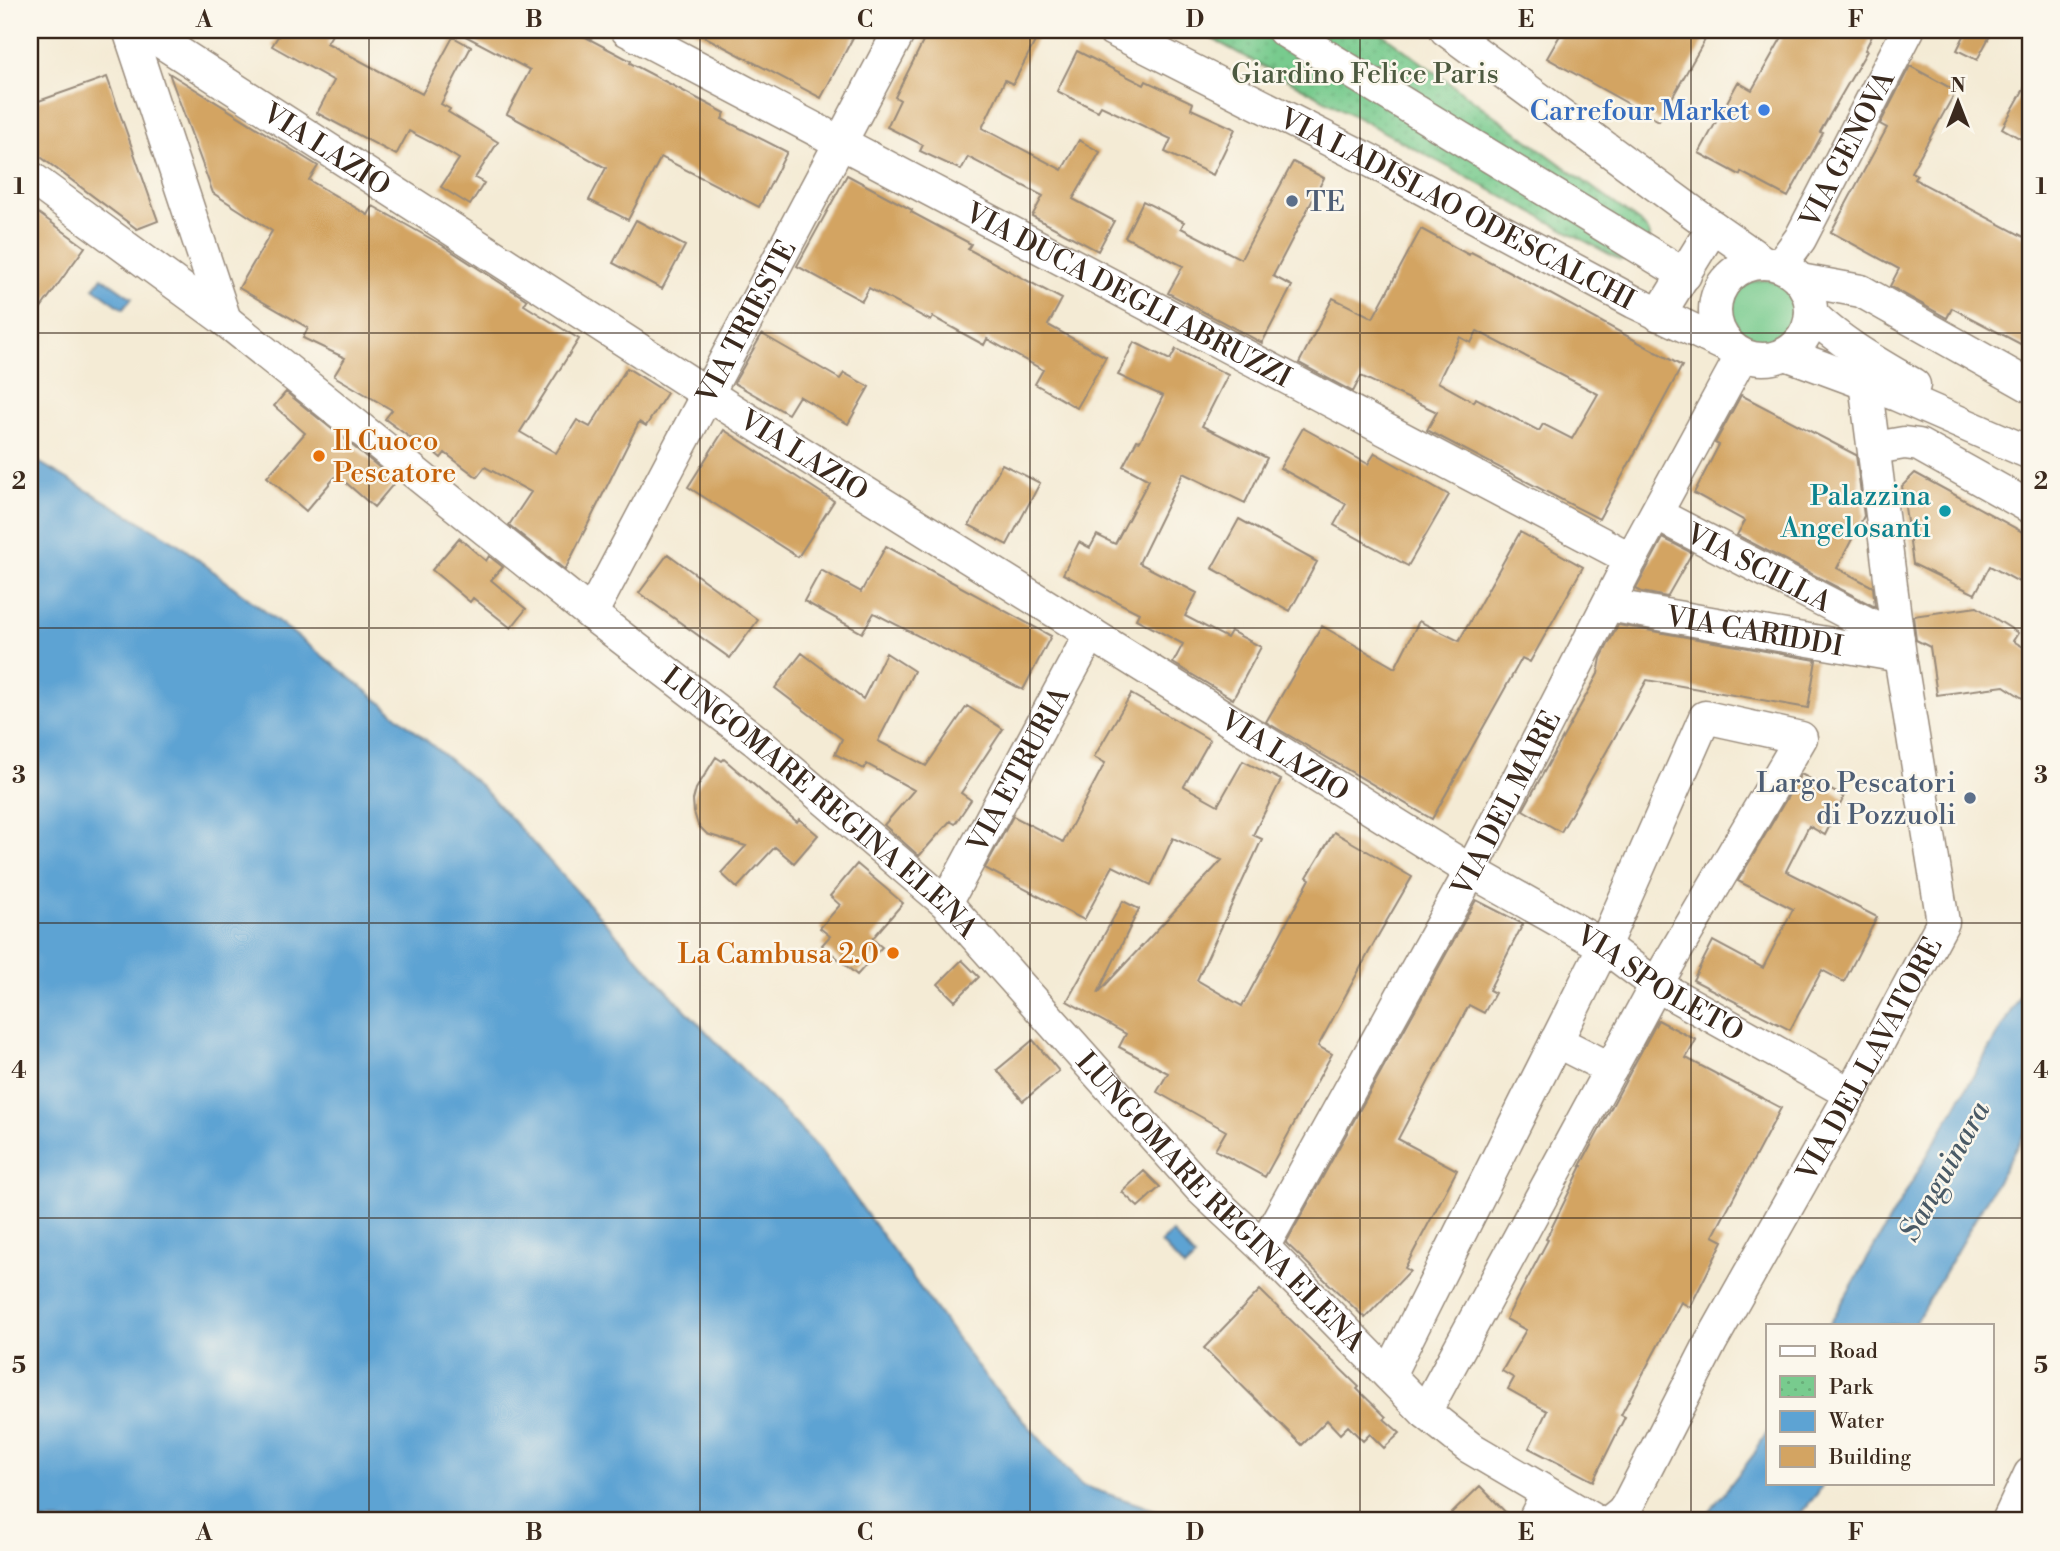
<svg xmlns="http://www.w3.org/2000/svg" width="2060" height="1551" font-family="'Libre Bodoni',serif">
<defs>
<pattern id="park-dots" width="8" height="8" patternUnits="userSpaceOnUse" patternTransform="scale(1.75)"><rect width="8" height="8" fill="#78cb8e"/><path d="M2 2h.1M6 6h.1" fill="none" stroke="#69ae7a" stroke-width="1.8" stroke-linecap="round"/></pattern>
</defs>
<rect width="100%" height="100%" fill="#fbf7ec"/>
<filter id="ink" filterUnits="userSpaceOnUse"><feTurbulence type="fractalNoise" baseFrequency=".0143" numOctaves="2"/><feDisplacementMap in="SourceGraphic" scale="14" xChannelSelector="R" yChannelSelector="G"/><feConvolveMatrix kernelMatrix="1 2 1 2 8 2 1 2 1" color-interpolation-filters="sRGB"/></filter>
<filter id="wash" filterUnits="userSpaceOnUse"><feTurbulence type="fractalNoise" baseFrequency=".00686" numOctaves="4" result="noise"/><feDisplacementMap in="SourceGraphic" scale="28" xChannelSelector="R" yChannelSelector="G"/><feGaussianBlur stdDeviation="1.57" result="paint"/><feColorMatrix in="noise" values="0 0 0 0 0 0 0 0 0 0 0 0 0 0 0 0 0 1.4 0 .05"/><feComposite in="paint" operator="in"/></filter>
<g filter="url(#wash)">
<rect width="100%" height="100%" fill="#f4ebd5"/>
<path fill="#78cb8e" stroke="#5a7a56" stroke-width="2" d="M1733 310a30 30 0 1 1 60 0a30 30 0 1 1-60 0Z"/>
<path fill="url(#park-dots)" stroke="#5a7a56" stroke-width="2" d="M 1196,30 L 1377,30 L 1641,223 L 1649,233 L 1649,242 L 1632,260 L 1620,260 Z"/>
<path fill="#5da3d3" stroke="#4c6678" stroke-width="2" d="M 102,277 L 132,298 L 123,309 L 94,288 Z
M 30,457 L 177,543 L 361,686 L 481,786 L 676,1000 L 820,1150 L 985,1377 L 1081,1485 L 1188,1521 L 30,1521 Z
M 2030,978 L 2030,1124 L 1914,1325 L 1829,1325 Z
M 1172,1232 L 1195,1258 L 1184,1268 L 1161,1243 Z
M 1768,1430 L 1768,1483 L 1824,1483 L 1817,1494 L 1794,1521 L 1702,1521 L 1754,1454 Z"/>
<g id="blocks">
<path fill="#d3a462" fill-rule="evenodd" d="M 282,30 L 335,30 L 327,43 L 422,94 L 453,37 L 471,47 L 441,104 L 450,109 L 448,112 L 498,142 L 475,178 L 484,183 L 470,205 L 441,187 L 459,159 L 440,147 L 409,131 L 396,155 L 317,113 L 334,81 L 272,46 Z
M 454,30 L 572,30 L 631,61 L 630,63 L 725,113 L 722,119 L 787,152 L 759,207 L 661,157 L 628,220 L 589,200 L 606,168 L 507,114 L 530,70 Z
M 692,30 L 857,30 L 821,98 Z
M 929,30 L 1041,30 L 1013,84 L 1005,80 L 982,128 L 1062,170 L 1079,140 L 1100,152 L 1073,199 L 1114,221 L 1098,251 L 1032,216 L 1043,196 L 968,157 L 961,170 L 920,151 L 923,145 L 887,127 L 900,100 L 895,97 Z
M 1563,30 L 1691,30 L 1706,38 L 1659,121 L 1547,58 Z
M 1786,30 L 1875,30 L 1865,50 L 1867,51 L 1820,132 L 1823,133 L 1788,197 L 1741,172 L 1740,175 L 1699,153 L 1738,82 L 1752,90 Z
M 1967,30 L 1993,30 L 1977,60 L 1957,50 Z
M 1077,51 L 1144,85 L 1146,81 L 1193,103 L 1191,109 L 1235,129 L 1213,175 L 1165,152 L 1171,139 L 1101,106 L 1098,111 L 1057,91 Z
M 1910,66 L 1956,91 L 1911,172 L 1917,175 L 1914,179 L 2030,240 L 2030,349 L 1952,308 L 1947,318 L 1890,286 L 1899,269 L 1831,232 L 1887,128 L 1880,124 Z
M 169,73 L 318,166 L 309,180 L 368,215 L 373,206 L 442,245 L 527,300 L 524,305 L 579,339 L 520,432 L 556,453 L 577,420 L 590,427 L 627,368 L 667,393 L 646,426 L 639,422 L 565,570 L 509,525 L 531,492 L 485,467 L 477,477 L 445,453 L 441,458 L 416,437 L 413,440 L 385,419 L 392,410 L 334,376 L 345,358 L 303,338 L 308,328 L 239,288 L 272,231 L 213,193 Z
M 107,77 L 158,221 L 137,229 L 30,149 L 30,104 Z
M 2030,78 L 2030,144 L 2002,128 Z
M 1293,162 L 1324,178 L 1273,276 L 1292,286 L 1262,343 L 1168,293 L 1183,266 L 1125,237 L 1143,201 L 1184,222 L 1181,228 L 1241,259 Z
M 847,175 L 912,210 L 911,212 L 971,244 L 968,249 L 1062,299 L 1048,325 L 1106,357 L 1077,408 L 1035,384 L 1043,370 L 987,339 L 984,345 L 933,317 L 931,321 L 869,288 L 862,301 L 797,266 Z
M 30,207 L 85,247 L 30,323 Z
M 636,220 L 685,246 L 662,289 L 613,263 Z
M 1421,229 L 1469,255 L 1471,252 L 1508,271 L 1682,366 L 1599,519 L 1427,430 L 1437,412 L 1361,376 L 1353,392 L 1299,363 L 1333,298 L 1373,318 ZM 1477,331 L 1598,394 L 1572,439 L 1543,424 L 1539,431 L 1476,398 L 1474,402 L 1438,382 L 1460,337 L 1471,343 Z
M 762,334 L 840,379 L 844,373 L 869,387 L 848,424 L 799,396 L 788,414 L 734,383 Z
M 1134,342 L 1170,360 L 1176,349 L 1228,375 L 1202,426 L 1267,458 L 1245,503 L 1183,473 L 1139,563 L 1197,593 L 1185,616 L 1227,638 L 1231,631 L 1261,647 L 1233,699 L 1173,663 L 1183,644 L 1136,619 L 1139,613 L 1063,574 L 1079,542 L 1090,548 L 1097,535 L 1115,544 L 1149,480 L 1123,466 L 1137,440 L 1140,441 L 1163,396 L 1118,375 Z
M 286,392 L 396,481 L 374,507 L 337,475 L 306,511 L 267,477 L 305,433 L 274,406 Z
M 1741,395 L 1856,455 L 1864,516 L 1837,568 L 1873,587 L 1875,607 L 1737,535 L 1745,521 L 1694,493 L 1719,445 L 1715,443 Z
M 1303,428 L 1368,464 L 1375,453 L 1449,495 L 1408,566 L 1334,525 L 1346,504 L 1280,468 Z
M 724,430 L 834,501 L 798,557 L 688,487 Z
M 1002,464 L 1040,483 L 1007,545 L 969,525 Z
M 1915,473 L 2030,536 L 2030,588 L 1990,566 L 1975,594 L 1913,564 L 1902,486 Z
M 1239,519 L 1317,562 L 1290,611 L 1212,568 Z
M 1520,532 L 1583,567 L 1530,662 L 1522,658 L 1432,819 L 1266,722 L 1322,626 L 1395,668 L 1419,621 L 1459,641 Z
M 459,538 L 486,561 L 489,556 L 503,567 L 491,580 L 526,609 L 511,628 L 473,598 L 470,602 L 432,570 Z
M 1663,538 L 1692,553 L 1667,597 L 1642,592 L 1636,589 Z
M 886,546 L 1051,636 L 1023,690 L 874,613 L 862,633 L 804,601 L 821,570 L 861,592 Z
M 668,554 L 758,620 L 730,658 L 639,593 Z
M 1977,607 L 2018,633 L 2013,641 L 2030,651 L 2030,703 L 2004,686 L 1937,695 L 1930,647 L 1916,640 L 1913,616 Z
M 1618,625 L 1816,660 L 1808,708 L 1647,680 L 1561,832 L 1523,810 L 1598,674 L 1601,658 Z
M 802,653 L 863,699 L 886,653 L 914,671 L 878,741 L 926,766 L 967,706 L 1003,729 L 961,793 L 971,800 L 955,824 L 950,821 L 919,856 L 884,825 L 914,790 L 867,764 L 864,769 L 835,754 L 842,739 L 775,688 Z
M 1131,694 L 1210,740 L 1184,786 L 1218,805 L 1243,761 L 1281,780 L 1253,835 L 1262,839 L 1197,980 L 1242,1006 L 1310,879 L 1307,877 L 1334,832 L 1412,877 L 1375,941 L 1318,1046 L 1332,1054 L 1265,1177 L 1215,1150 L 1226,1131 L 1157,1092 L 1168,1073 L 1119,1047 L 1126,1034 L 1067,1001 L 1123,901 L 1139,909 L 1098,993 L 1222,860 L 1173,838 L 1151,885 L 1113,866 L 1084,920 L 985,868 L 1013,816 L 1063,842 L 1105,763 L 1094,757 Z
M 716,757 L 722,761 L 724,759 L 797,822 L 799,819 L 818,835 L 794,863 L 775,847 L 737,888 L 721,873 L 746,846 L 707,834 L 698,825 L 694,812 L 693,800 L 696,789 Z
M 1801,774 L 1844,797 L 1825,835 L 1809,826 L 1786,871 L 1877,917 L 1844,982 L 1822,970 L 1790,1030 L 1693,980 L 1713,941 L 1763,968 L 1793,909 L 1738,881 Z
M 857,864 L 903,903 L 872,939 L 882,947 L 857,975 L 822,945 L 830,936 L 820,928 L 840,905 L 830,896 Z
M 1476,900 L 1523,924 L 1489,990 L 1495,993 L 1484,1013 L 1469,1005 L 1398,1139 L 1457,1170 L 1405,1268 L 1410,1271 L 1365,1318 L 1286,1243 Z
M 962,960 L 979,977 L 955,1001 L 938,984 Z
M 1658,1020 L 1696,1040 L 1686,1058 L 1781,1108 L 1713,1236 L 1723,1241 L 1690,1307 L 1681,1302 L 1621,1415 L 1625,1417 L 1593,1481 L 1529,1448 L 1547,1411 L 1508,1389 L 1514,1378 L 1502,1371 L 1526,1330 L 1506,1319 L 1548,1240 L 1546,1239 L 1582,1166 L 1580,1166 Z
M 1033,1040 L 1059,1071 L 1023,1101 L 997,1070 Z
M 1144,1171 L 1160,1187 L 1138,1207 L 1122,1192 Z
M 1260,1290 L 1359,1387 L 1357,1389 L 1386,1417 L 1384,1419 L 1400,1433 L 1384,1448 L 1370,1434 L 1363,1441 L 1348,1426 L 1340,1434 L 1327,1420 L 1302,1445 L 1204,1348 Z
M 1480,1486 L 1514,1521 L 1444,1521 Z"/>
</g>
</g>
<g filter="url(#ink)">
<use href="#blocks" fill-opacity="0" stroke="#988a7a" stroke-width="2"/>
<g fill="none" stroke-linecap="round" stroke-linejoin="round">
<defs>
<g id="minor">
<path d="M 129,30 L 225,320"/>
<path id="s1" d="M 143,30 L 731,409 L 1471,871 L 1604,946 L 1656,985 L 1851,1094"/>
<path id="s2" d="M 627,30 L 1631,559"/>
<path id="s3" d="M 1113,30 L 1375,163 L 1634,302 L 1729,347"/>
<path d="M 1283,30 L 1685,275"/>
<path d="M 1446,30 L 1702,219 L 1765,263"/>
<path id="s4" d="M 30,177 L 225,320 L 591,614 L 755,740 L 946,903 L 1201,1189 L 1263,1247 L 1425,1412 L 1469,1447 L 1595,1521"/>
<circle cx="1763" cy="311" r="48"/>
<path id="s5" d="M 1780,266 L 1800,239 L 1908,30"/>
<path d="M 1800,280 L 1861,291 L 2030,386"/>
<path d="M 1811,314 C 1842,344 1877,363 1914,385"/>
<path d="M 1659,315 L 1713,227"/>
<path d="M 1786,354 L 1897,395 L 2030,453"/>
<path d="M 1875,448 L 1904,443 L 1919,445 L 2030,507"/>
<path id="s6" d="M 1656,514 L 1898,639"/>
<path id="s7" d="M 1608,605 L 1900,656"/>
<path id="s8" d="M 591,614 L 900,30"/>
<path id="s9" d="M 946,903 L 1091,633"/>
<path d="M 1556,1041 L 1611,1069"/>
<path id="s10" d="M 1263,1247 L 1471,871 L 1631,559 L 1742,355"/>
<path d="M 1389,1375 L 1604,946 L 1705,717 L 1801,738 L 1656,985 L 1425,1412"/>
<path d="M 1545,1521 L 1536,1516 L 1547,1494"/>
<path id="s11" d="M 1612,1521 L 1622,1513 L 1627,1506 L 1711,1342 L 1851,1094 L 1943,922 L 1900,656 L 1865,382"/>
<path d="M 2008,1521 L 2030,1474"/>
</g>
</defs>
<use href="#minor" stroke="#988a7a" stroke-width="35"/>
<use href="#minor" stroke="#fff" stroke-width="32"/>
</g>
</g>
<path fill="none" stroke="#3b2a1e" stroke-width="2" stroke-opacity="0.55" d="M 369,30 L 369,1521M 700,30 L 700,1521M 1030,30 L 1030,1521M 1360,30 L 1360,1521M 1691,30 L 1691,1521M 30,333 L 2030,333M 30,628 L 2030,628M 30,923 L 2030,923M 30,1218 L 2030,1218"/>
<circle fill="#3f7fe0" stroke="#fbf7ec" stroke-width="2.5" cx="1764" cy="110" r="7"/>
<g fill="#5c6f8a" stroke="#fbf7ec" stroke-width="2.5">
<circle cx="1292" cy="201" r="7"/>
<circle cx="1970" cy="798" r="7"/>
</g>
<g fill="#e8710a" stroke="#fbf7ec" stroke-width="2.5">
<circle cx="319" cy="456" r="7"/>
<circle cx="893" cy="953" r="7"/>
</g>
<circle fill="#0f9aa8" stroke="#fbf7ec" stroke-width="2.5" cx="1945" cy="511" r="7"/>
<g text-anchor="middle" stroke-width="5" stroke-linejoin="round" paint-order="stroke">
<g font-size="28" fill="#4d5a40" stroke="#fbf7ec">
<text x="1365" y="83">Giardino Felice Paris</text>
</g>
<g font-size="28" fill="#366cbe" stroke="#fbf7ec" text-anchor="end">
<text x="1750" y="120">Carrefour Market</text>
</g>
<g font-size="28" fill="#3b2a1e" stroke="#fbf7ec">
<text dy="10" stroke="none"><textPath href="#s1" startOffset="219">VIA LAZIO</textPath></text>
<text dy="10" stroke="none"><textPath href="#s5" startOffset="135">VIA GENOVA</textPath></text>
<text dy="10" stroke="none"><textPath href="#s3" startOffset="388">VIA LADISLAO ODESCALCHI</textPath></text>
<text dy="10" stroke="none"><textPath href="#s2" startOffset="567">VIA DUCA DEGLI ABRUZZI</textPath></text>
<text dy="10" stroke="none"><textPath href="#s8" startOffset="331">VIA TRIESTE</textPath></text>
<text dy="10" stroke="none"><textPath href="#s1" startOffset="786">VIA LAZIO</textPath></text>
<text dy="10" stroke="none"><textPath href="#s6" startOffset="116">VIA SCILLA</textPath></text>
<text dy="10" stroke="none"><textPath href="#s7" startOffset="149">VIA CARIDDI</textPath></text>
<text dy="10" stroke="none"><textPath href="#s1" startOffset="1353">VIA LAZIO</textPath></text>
<text dy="10" stroke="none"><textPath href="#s9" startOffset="152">VIA ETRURIA</textPath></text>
<text dy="10" stroke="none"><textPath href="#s10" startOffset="506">VIA DEL MARE</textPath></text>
<text dy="10" stroke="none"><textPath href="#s4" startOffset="1008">LUNGOMARE REGINA ELENA</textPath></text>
<text dy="10" stroke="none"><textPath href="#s1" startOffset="1792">VIA SPOLETO</textPath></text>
<text dy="10" stroke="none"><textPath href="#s11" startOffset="530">VIA DEL LAVATORE</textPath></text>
<text dy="10" stroke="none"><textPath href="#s4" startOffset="1575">LUNGOMARE REGINA ELENA</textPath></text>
</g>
<g font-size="28" fill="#4e5e75" stroke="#fbf7ec" text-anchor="start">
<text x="1306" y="211">TE</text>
<text x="1956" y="792" text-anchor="end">Largo Pescatori<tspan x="1956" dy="32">di Pozzuoli</tspan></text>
</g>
<g font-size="28" fill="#c56008" stroke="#fbf7ec" text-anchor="start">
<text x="333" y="450">Il Cuoco<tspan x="333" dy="32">Pescatore</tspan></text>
<text x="879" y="963" text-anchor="end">La Cambusa 2.0</text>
</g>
<g font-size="28" fill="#0d838f" stroke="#fbf7ec" text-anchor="end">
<text x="1931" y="505">Palazzina<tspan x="1931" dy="32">Angelosanti</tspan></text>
</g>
<g font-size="30" font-style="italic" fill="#495a66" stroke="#fbf7ec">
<text transform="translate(1944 1171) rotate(-61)" y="10">Sanguinara</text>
</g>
</g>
<rect width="2060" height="1551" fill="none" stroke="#fbf7ec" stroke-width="77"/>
<rect x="1766" y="1324" width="228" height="161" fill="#fbf7ec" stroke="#aea59a" stroke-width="2"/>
<rect x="1780" y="1346" width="35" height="10" fill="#ffffff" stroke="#aea59a" stroke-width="2"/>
<text x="1829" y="1358" font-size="21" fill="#3b2a1e">Road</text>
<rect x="1780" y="1376" width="35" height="21" fill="url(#park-dots)" stroke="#aea59a" stroke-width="2"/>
<text x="1829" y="1394" font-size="21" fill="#3b2a1e">Park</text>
<rect x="1780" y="1411" width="35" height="21" fill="#5da3d3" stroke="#aea59a" stroke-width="2"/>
<text x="1829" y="1428" font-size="21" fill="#3b2a1e">Water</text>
<rect x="1780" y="1446" width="35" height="21" fill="#d3a462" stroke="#aea59a" stroke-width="2"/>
<text x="1829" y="1464" font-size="21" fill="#3b2a1e">Building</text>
<g transform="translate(1958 102)" stroke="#fbf7ec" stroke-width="5" paint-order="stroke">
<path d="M0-5L12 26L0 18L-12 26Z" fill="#3b2a1e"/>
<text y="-10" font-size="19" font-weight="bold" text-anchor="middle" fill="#3b2a1e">N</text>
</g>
<rect x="38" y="38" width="1984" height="1474" fill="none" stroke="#3b2a1e" stroke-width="2.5"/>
<g font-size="23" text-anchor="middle" font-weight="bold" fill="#3b2a1e">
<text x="204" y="27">A</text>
<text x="534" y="27">B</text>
<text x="865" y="27">C</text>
<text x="1195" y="27">D</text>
<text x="1526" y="27">E</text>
<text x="1856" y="27">F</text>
<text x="19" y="194">1</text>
<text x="2041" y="194">1</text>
<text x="19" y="489">2</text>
<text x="2041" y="489">2</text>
<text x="19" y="783">3</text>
<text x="2041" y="783">3</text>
<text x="19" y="1078">4</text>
<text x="2041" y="1078">4</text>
<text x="19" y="1373">5</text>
<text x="2041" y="1373">5</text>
<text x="204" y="1540">A</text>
<text x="534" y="1540">B</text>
<text x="865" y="1540">C</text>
<text x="1195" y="1540">D</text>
<text x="1526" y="1540">E</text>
<text x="1856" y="1540">F</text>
</g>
</svg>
